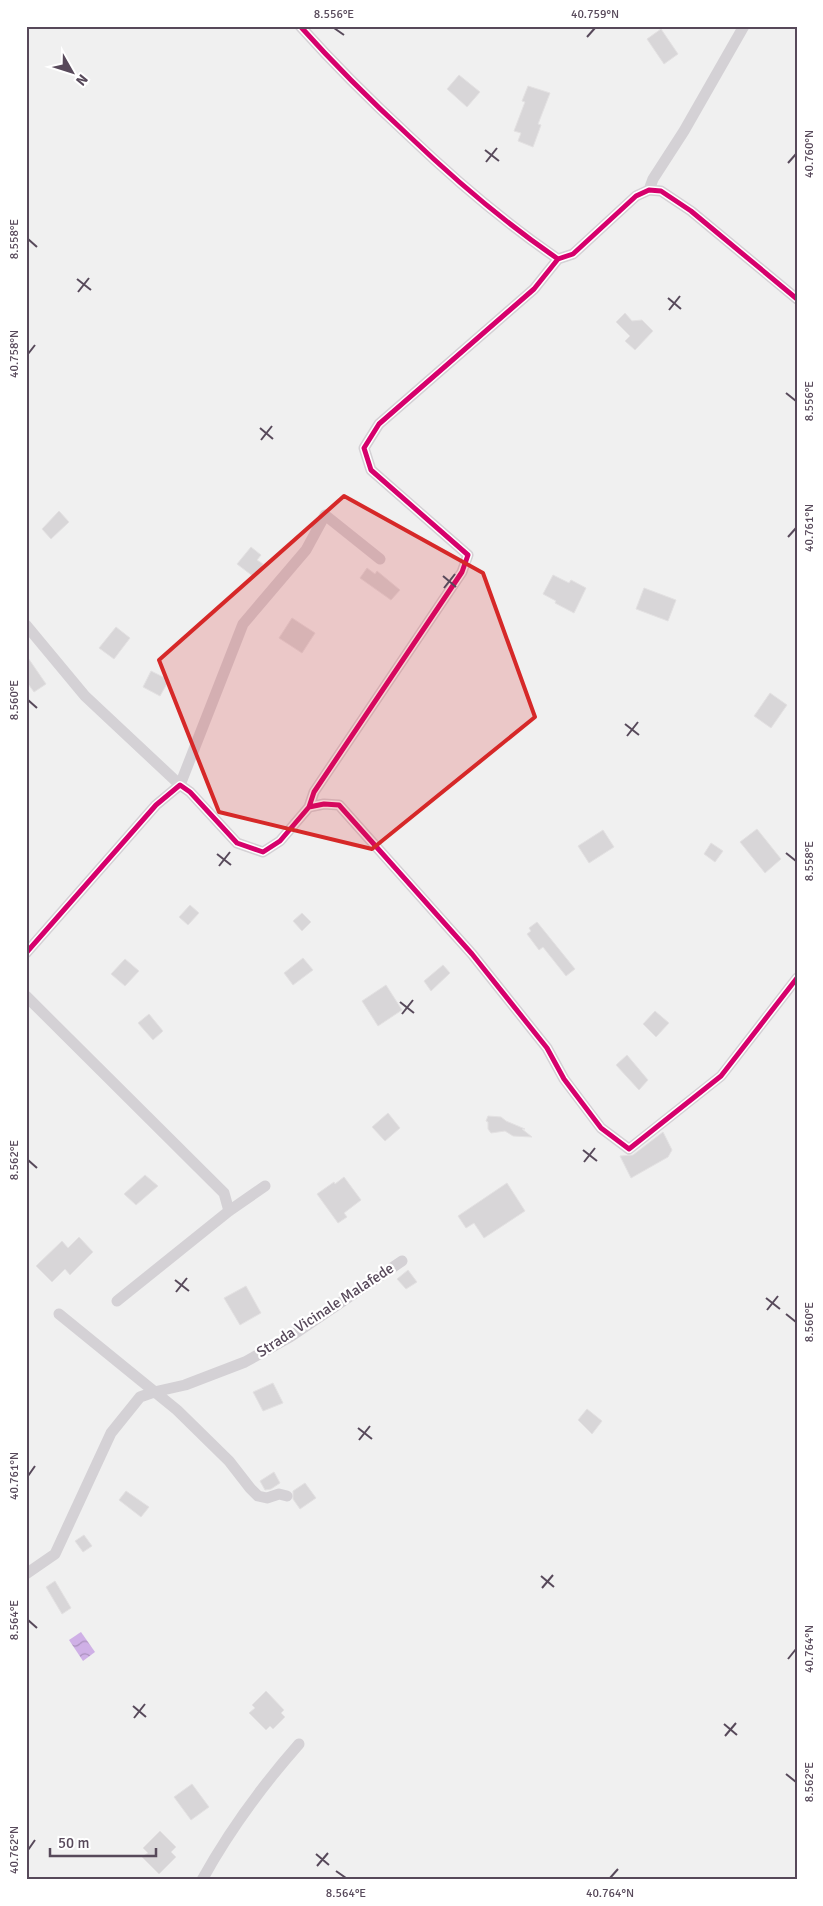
<svg xmlns="http://www.w3.org/2000/svg" width="823" height="1906" font-family="Signika,sans-serif">
<defs>
<pattern id="water-waves" width="16" height="10" patternUnits="userSpaceOnUse" patternTransform="scale(1.25)"><rect width="16" height="10" fill="#cfb0e6"/><path d="M0 5q4-4 8 0t8 0" fill="none" stroke="#ab91bd"/></pattern>
</defs>
<rect width="100%" height="100%" fill="#f0f0f0"/>
<path fill="url(#water-waves)" d="M 81,1632 L 95,1652 L 83,1661 L 69,1640 Z"/>
<path fill="#d8d6d8" stroke="#e3e1e2" d="M 661,29 L 678,54 L 664,64 L 647,39 Z
M 459,75 L 480,92 L 467,107 L 447,89 Z
M 528,86 L 550,93 L 538,124 L 541,125 L 533,147 L 518,141 L 521,133 L 514,131 L 525,102 L 522,101 Z
M 625,313 L 632,321 L 642,320 L 653,331 L 635,350 L 625,341 L 630,336 L 616,322 Z
M 59,511 L 69,522 L 51,539 L 42,529 Z
M 251,547 L 261,555 L 257,560 L 263,564 L 254,577 L 237,564 Z
M 367,568 L 375,574 L 377,571 L 400,590 L 391,600 L 360,578 Z
M 553,575 L 569,583 L 571,580 L 586,588 L 574,613 L 555,603 L 556,601 L 543,594 Z
M 644,588 L 676,600 L 668,621 L 636,609 Z
M 292,618 L 315,633 L 302,653 L 279,638 Z
M 116,627 L 130,638 L 114,659 L 99,648 Z
M 26,655 L 46,684 L 34,692 L 26,681 Z
M 151,671 L 169,680 L 160,696 L 143,687 Z
M 770,693 L 787,705 L 771,728 L 754,716 Z
M 757,829 L 781,859 L 765,873 L 740,842 Z
M 603,830 L 614,847 L 589,863 L 578,846 Z
M 711,843 L 723,851 L 715,862 L 704,854 Z
M 190,905 L 199,913 L 188,925 L 179,917 Z
M 302,913 L 311,922 L 302,931 L 293,921 Z
M 537,922 L 575,969 L 566,976 L 543,947 L 539,950 L 527,934 L 531,931 L 529,928 Z
M 303,958 L 313,970 L 293,985 L 284,973 Z
M 125,959 L 139,971 L 125,986 L 111,974 Z
M 443,965 L 450,973 L 431,991 L 424,981 Z
M 386,985 L 402,1010 L 378,1026 L 362,1001 Z
M 655,1011 L 669,1023 L 656,1037 L 643,1024 Z
M 149,1014 L 163,1031 L 153,1040 L 138,1023 Z
M 627,1055 L 648,1080 L 639,1090 L 616,1065 Z
M 388,1113 L 400,1128 L 385,1141 L 372,1127 Z
M 488,1116 L 501,1117 L 506,1121 L 525,1129 L 522,1129 L 532,1137 L 513,1136 L 505,1131 L 491,1133 L 488,1129 L 488,1122 L 486,1121 Z
M 663,1132 L 672,1150 L 668,1157 L 631,1178 L 620,1156 L 633,1155 Z
M 145,1175 L 158,1186 L 136,1205 L 124,1194 Z
M 344,1177 L 361,1200 L 344,1213 L 347,1217 L 338,1223 L 317,1194 L 334,1182 L 335,1184 Z
M 507,1183 L 525,1211 L 484,1238 L 474,1223 L 466,1228 L 458,1216 Z
M 79,1237 L 93,1252 L 70,1275 L 65,1269 L 52,1282 L 36,1266 L 62,1241 L 68,1248 Z
M 408,1270 L 417,1282 L 406,1289 L 397,1279 Z
M 246,1286 L 261,1313 L 240,1325 L 224,1298 Z
M 273,1383 L 283,1403 L 263,1411 L 253,1392 Z
M 587,1409 L 602,1421 L 592,1434 L 578,1420 Z
M 274,1472 L 280,1483 L 271,1489 L 265,1490 L 260,1481 Z
M 305,1483 L 316,1498 L 300,1509 L 293,1499 L 293,1491 Z
M 126,1491 L 149,1507 L 141,1517 L 119,1500 Z
M 84,1535 L 92,1546 L 83,1552 L 75,1541 Z
M 55,1581 L 71,1608 L 62,1614 L 46,1587 Z
M 266,1691 L 284,1710 L 281,1713 L 285,1717 L 273,1729 L 270,1726 L 266,1730 L 249,1713 L 255,1708 L 252,1705 Z
M 192,1784 L 209,1807 L 191,1820 L 174,1797 Z
M 160,1831 L 176,1847 L 171,1852 L 176,1857 L 159,1874 L 142,1857 L 148,1853 L 143,1848 Z"/>
<g fill="none" stroke-linecap="round" stroke-linejoin="round">
<path stroke="#d4d1d5" stroke-width="11" d="M 300,26 C 334,64 370,100 408,135 C 455,180 504,222 558,259 L 573,254 L 636,196 L 649,190 L 661,191 L 691,211 L 797,299
M 649,190 L 653,179 L 684,131 L 744,26
M 26,625 L 85,696 L 180,785 L 243,624 L 306,550 L 325,515 L 380,559
M 309,807 L 314,792 L 462,572 L 468,555 L 371,470 L 364,448 L 379,424 L 534,289 L 558,259
M 26,953 L 156,805 L 180,785 L 190,792 L 237,843 L 263,852 L 280,841 L 309,807 L 324,804 L 339,805 L 472,954 L 547,1048 L 564,1079 L 601,1128 L 629,1149 L 721,1076 L 797,978
M 26,996 L 224,1193 L 229,1211
M 117,1301 L 229,1211 L 265,1186
M 59,1314 L 177,1410 L 229,1461 L 250,1488 L 258,1496 L 267,1498 L 279,1494 L 287,1496
M 26,1574 L 55,1554 L 111,1433 L 140,1397 L 154,1392 L 185,1385 L 245,1362 L 290,1337 L 402,1261
M 202,1880 C 229,1831 262,1786 299,1744"/>
<defs>
<path id="cycleway" d="M 300,26 C 334,64 370,100 408,135 C 455,180 504,222 558,259 L 573,254 L 636,196 L 649,190 L 661,191 L 691,211 L 797,299
M 309,807 L 314,792 L 462,572 L 468,555 L 371,470 L 364,448 L 379,424 L 534,289 L 558,259
M 26,953 L 156,805 L 180,785 L 190,792 L 237,843 L 263,852 L 280,841 L 309,807 L 324,804 L 339,805 L 472,954 L 547,1048 L 564,1079 L 601,1128 L 629,1149 L 721,1076 L 797,978"/>
</defs>
<use href="#cycleway" stroke="#fff" stroke-width="8"/>
<use href="#cycleway" stroke="#d6006c" stroke-width="5"/>
</g>
<path fill="#d62828" fill-opacity="0.2" stroke="#d62828" stroke-width="4" stroke-linejoin="round" d="M 344,496 L 483,573 L 535,717 L 372,849 L 219,812 L 159,660 Z"/>
<path fill="none" stroke="#57495a" stroke-width="2" d="M 334,28 L 344,35M 587,37 L 595,28M 485,150 L 499,161M 486,162 L 497,148M 788,163 L 796,154M 28,239 L 37,247M 77,279 L 91,290M 78,292 L 89,278M 668,298 L 681,309M 669,310 L 680,296M 28,354 L 35,345M 786,393 L 796,401M 260,428 L 273,439M 261,440 L 272,426M 788,537 L 796,528M 443,576 L 456,587M 444,588 L 455,574M 28,700 L 37,708M 625,724 L 639,735M 627,736 L 638,722M 786,853 L 796,861M 217,854 L 231,865M 219,866 L 230,852M 400,1002 L 414,1013M 402,1014 L 413,1000M 583,1150 L 597,1161M 28,1160 L 37,1168M 584,1162 L 595,1148M 175,1280 L 189,1291M 176,1292 L 187,1278M 766,1298 L 780,1309M 767,1310 L 778,1296M 786,1314 L 796,1322M 358,1428 L 372,1439M 359,1440 L 370,1426M 28,1476 L 35,1466M 541,1576 L 554,1587M 542,1588 L 553,1575M 28,1620 L 37,1628M 788,1659 L 796,1649M 133,1706 L 146,1717M 134,1718 L 145,1704M 724,1724 L 737,1735M 725,1736 L 736,1723M 786,1774 L 796,1782M 28,1850 L 35,1840M 316,1854 L 329,1865M 317,1866 L 328,1853M 336,1871 L 346,1878M 610,1878 L 618,1869"/>
<g text-anchor="middle" stroke-width="4.5" stroke-linejoin="round" paint-order="stroke">
<g font-size="15" fill="#57495a" stroke="#fff">
<text transform="translate(325 1310) rotate(-33)" y="5">Strada Vicinale Malafede</text>
</g>
</g>
<rect width="823" height="1906" fill="none" stroke="#ffffff" stroke-width="55"/>
<g transform="translate(72 72) rotate(129)" stroke="#ffffff" stroke-width="4" paint-order="stroke">
<path d="M0-4L9 19L0 12L-9 19Z" fill="#57495a"/>
<text y="-8" font-size="14" font-weight="bold" text-anchor="middle" fill="#57495a">N</text>
</g>
<path d="M50 1848v8h106v-8" fill="none" stroke="#57495a" stroke-width="2.5"/>
<text x="58" y="1848" font-size="15" fill="#57495a" stroke="#ffffff" stroke-width="4" paint-order="stroke">50 m</text>
<rect x="28" y="28" width="768" height="1850" fill="none" stroke="#57495a" stroke-width="2"/>
<g font-size="12" text-anchor="middle" fill="#57495a">
<text x="334" y="18">8.556°E</text>
<text x="595" y="18">40.759°N</text>
<text transform="translate(809 154) rotate(-90)" y="4">40.760°N</text>
<text transform="translate(14 239) rotate(-90)" y="4">8.558°E</text>
<text transform="translate(14 354) rotate(-90)" y="4">40.758°N</text>
<text transform="translate(809 401) rotate(-90)" y="4">8.556°E</text>
<text transform="translate(809 528) rotate(-90)" y="4">40.761°N</text>
<text transform="translate(14 700) rotate(-90)" y="4">8.560°E</text>
<text transform="translate(809 861) rotate(-90)" y="4">8.558°E</text>
<text transform="translate(14 1160) rotate(-90)" y="4">8.562°E</text>
<text transform="translate(809 1322) rotate(-90)" y="4">8.560°E</text>
<text transform="translate(14 1476) rotate(-90)" y="4">40.761°N</text>
<text transform="translate(14 1620) rotate(-90)" y="4">8.564°E</text>
<text transform="translate(809 1649) rotate(-90)" y="4">40.764°N</text>
<text transform="translate(809 1782) rotate(-90)" y="4">8.562°E</text>
<text transform="translate(14 1850) rotate(-90)" y="4">40.762°N</text>
<text x="346" y="1897">8.564°E</text>
<text x="610" y="1897">40.764°N</text>
</g>
</svg>
